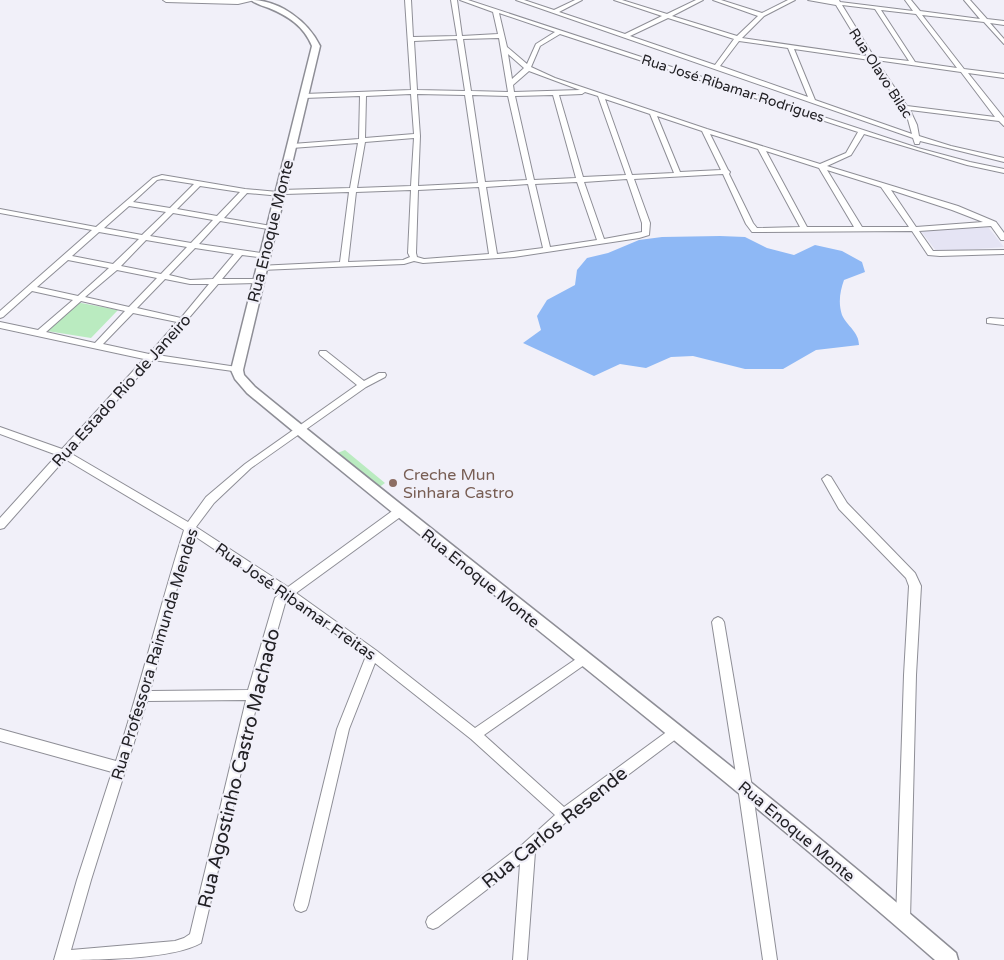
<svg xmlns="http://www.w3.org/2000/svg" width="1004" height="960" font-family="'Varela Round',sans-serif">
<rect width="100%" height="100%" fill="#f1f0f9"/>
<path fill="#e5e4f4" d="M 987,226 L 1004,247 L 937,252 L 921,231 Z"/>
<path fill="#baebc0" d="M 76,302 L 118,310 L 91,338 L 47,331 Z
M 345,450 L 385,483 L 378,488 L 335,454 Z"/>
<path fill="#8eb8f5" d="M 720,236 L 745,237 L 767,248 L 794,255 L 815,245 L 842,251 L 862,262 L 865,272 L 844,280 C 840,291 838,303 842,315 C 847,326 859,332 859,345 L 816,350 L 783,369 L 745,369 L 693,356 L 671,357 L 646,368 L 620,364 L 594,376 L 523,343 L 541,330 L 537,316 L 547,300 L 575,285 L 577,270 L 587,258 L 608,253 L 639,240 L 662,237 Z"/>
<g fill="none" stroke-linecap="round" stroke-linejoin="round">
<defs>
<path id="minor" d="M 163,0 L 255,0 L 238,4 L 166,2 Z
M 405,0 L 411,0 L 413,37 L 457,36 L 451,0 L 457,0 L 462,36 L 498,34 L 493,12 L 460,0 L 468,0 L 918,148 L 970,162 L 1004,169 L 1004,173 L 967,165 L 864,134 L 851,155 L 827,166 L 958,206 L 996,222 L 1004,233 L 1004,240 L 1001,240 L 991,226 L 919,231 L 933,251 L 1004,250 L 1004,254 L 940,256 L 928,255 L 912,231 L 752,232 L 746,224 L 723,174 L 634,179 L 650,223 L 649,235 L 639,238 L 514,257 L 423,263 L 414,261 L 404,264 L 261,270 L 257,268 L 258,266 L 340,262 L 349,192 L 285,194 L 281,196 L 247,193 L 224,218 L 271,226 L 274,226 L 274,230 L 220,221 L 199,244 L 268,254 L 269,256 L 265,258 L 242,255 L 222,279 L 257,279 L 261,281 L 257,283 L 218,284 L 157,355 L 237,367 L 241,370 L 240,372 L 153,360 L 70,453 L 188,522 L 206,497 L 245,464 L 357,385 L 320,355 L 319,353 L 320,351 L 326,351 L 364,381 L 379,373 L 385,373 L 386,375 L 385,377 L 366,387 L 251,468 L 214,503 L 196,527 L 288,587 L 395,509 L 403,509 L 404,512 L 403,515 L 296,593 L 377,651 L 475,728 L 579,657 L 583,655 L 587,657 L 589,660 L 587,663 L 484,735 L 564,807 L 672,728 L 676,727 L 680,728 L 682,732 L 680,736 L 569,819 L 535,852 L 527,960 L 513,960 L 520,864 L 438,927 L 433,929 L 428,927 L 426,922 L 428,917 L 523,844 L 555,815 L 471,739 L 375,663 L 349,729 L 308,905 L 306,910 L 301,912 L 296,910 L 294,905 L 337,729 L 366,656 L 288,599 L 286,600 L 259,695 L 201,943 C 172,960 91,960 54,960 L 77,880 L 112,772 L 0,741 L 0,729 L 116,761 C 141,684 160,606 184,530 L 65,459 L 4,528 L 0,529 L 0,518 L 57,455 L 0,434 L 0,427 L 62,449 L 144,359 L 0,328 L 0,322 L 38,330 L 73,300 L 32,291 L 3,317 L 0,318 L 0,311 L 92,230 L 0,213 L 0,209 L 96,227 L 153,178 L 162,175 L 245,189 L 278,192 L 281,190 L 350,188 L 358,143 L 292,148 L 289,146 L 292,144 L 359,139 L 360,96 L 304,98 L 301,96 L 304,94 L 411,90 ZM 499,13 L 555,32 L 536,44 L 527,64 L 507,47 ZM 560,34 L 858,132 L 846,153 L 820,164 L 707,129 L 555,78 L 531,67 L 540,46 ZM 499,38 L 508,92 L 471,91 L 463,39 ZM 457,39 L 465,91 L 417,90 L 414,41 ZM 508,54 L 524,68 L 512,79 ZM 529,71 L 580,90 L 514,92 L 513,85 ZM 585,92 L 598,96 L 626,175 L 583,177 L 559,95 L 582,94 ZM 411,94 L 414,134 L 365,138 L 366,96 ZM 417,94 L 465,95 L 478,183 L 418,186 L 420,136 ZM 472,95 L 508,96 L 527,180 L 485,182 ZM 553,95 L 576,178 L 534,180 L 515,96 ZM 605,99 L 650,114 L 674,173 L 632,175 ZM 657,116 L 702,131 L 721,170 L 680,172 ZM 710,134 L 758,149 L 800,227 L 757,228 L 753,223 L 729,174 L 730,172 L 728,170 ZM 414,138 L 411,186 L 357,188 L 365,142 ZM 766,151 L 819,168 L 854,227 L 807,227 ZM 827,170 L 881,187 L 909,227 L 862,227 ZM 162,179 L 194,184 L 170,208 L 133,202 L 157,180 ZM 627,179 L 642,223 L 642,232 L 604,239 L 584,182 ZM 577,182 L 597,240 L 550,247 L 535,184 ZM 528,184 L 543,248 L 497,254 L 486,187 ZM 200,186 L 240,192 L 217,216 L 177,209 ZM 479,187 L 489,254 L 424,259 L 417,257 L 416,253 L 418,190 ZM 411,190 L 408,253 L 410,257 L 403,260 L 348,262 L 356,192 ZM 891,190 L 952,210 L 983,222 L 916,227 ZM 129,206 L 166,212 L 142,235 L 104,228 ZM 173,213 L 213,220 L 191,243 L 150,236 ZM 99,232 L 139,239 L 113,264 L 72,256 ZM 146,240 L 187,247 L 161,274 L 121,266 ZM 195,248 L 234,254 L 213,279 L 190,280 L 169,275 ZM 68,260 L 109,268 L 78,296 L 37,287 ZM 117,270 L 157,278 L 129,307 L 85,297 ZM 165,279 L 190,284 L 209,284 L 181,318 L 137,308 ZM 81,301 L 125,311 L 95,343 L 46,332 ZM 133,313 L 177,322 L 149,354 L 103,344 ZM 193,535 L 280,593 L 275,598 L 248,690 L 150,691 L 175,595 ZM 246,700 L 190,934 L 184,938 L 175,941 L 71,950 L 91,880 L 147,701 Z
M 516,0 L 524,0 L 554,10 L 575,0 L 582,0 L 559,12 L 625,34 L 662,16 L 614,0 L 622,0 L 667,14 L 696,0 L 703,0 L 672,16 L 737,36 L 758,16 L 713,0 L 721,0 L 762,13 L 788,0 L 795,0 L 764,16 L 742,38 L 867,56 L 836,5 L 808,0 L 839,0 L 840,2 L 913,11 L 905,0 L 911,0 L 920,11 L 980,19 L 964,0 L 970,0 L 987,19 L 1004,21 L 1004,25 L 990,23 L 1004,39 L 1004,44 L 984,22 L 922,15 L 964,69 L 1004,74 L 1004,78 L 968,73 L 1004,118 L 1004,126 L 999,121 L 910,110 L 917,125 L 919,136 L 951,146 L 1004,158 L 1004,162 L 920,141 L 919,144 L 915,144 L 913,138 ZM 842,5 L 875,9 L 909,61 L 874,57 ZM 881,10 L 916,14 L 957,68 L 915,62 ZM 668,18 L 734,39 L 715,65 L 630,36 ZM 739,41 L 788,48 L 808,97 L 720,66 ZM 794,49 L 870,60 L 907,116 L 912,134 L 815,100 ZM 876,60 L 961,72 L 995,117 L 907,106 Z
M 990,318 L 1004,319 L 1004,325 L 987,323 L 987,319 Z
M 827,475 L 831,477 L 847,503 L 915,573 L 921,586 L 916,675 L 910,920 L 908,925 L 903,927 L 898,925 L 896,920 L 904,675 L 909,586 L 906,578 L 839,509 L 822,479 Z
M 718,617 L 722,619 L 724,622 L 752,787 L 777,960 L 763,960 L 738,787 L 712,622 L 714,619 Z"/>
<path id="major" d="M 251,0 C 279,0 308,21 320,46 L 243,370 L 244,375 L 255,387 C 488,577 728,757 956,953 L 958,960 L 935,960 C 712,764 475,583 247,393 L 235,379 L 231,370 L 312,46 C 304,26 288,16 269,8 C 263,6 256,4 251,0 Z"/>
</defs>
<use href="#minor" stroke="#8e8e96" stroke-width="2"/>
<use href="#major" stroke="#8e8e96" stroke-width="3"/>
<use href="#minor" fill="#fff" fill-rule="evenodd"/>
<use href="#major" fill="#fff" fill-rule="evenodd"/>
</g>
<circle fill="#8d6e63" stroke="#f1f0f9" stroke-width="2" cx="393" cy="483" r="5"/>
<g text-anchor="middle" stroke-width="4.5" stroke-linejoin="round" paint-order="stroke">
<g font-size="14" fill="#222125" stroke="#f1f0f9">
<text transform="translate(881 73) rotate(57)" y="5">Rua Olavo Bilac</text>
<text transform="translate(733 88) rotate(18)" y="5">Rua José Ribamar Rodrigues</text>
</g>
<g font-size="16" fill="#222125" stroke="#f1f0f9">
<text transform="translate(270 231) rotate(-76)" y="6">Rua Enoque Monte</text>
<text transform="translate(121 390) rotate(-48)" y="6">Rua Estado Rio de Janeiro</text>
<text transform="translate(481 578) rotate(39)" y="6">Rua Enoque Monte</text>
<text transform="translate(296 601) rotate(35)" y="6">Rua José Ribamar Freitas</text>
<text transform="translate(154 654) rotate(-73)" y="6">Rua Professora Raimunda Mendes</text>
<text transform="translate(797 831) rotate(40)" y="6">Rua Enoque Monte</text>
</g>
<g font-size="16" fill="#785e54" stroke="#f1f0f9" text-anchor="start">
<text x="403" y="480">Creche Mun<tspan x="403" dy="18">Sinhara Castro</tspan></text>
</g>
<g font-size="19" fill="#222125" stroke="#f1f0f9">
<text transform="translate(238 768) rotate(-76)" y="7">Rua Agostinho Castro Machado</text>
<text transform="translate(554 827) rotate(-39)" y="7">Rua Carlos Resende</text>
</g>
</g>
</svg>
